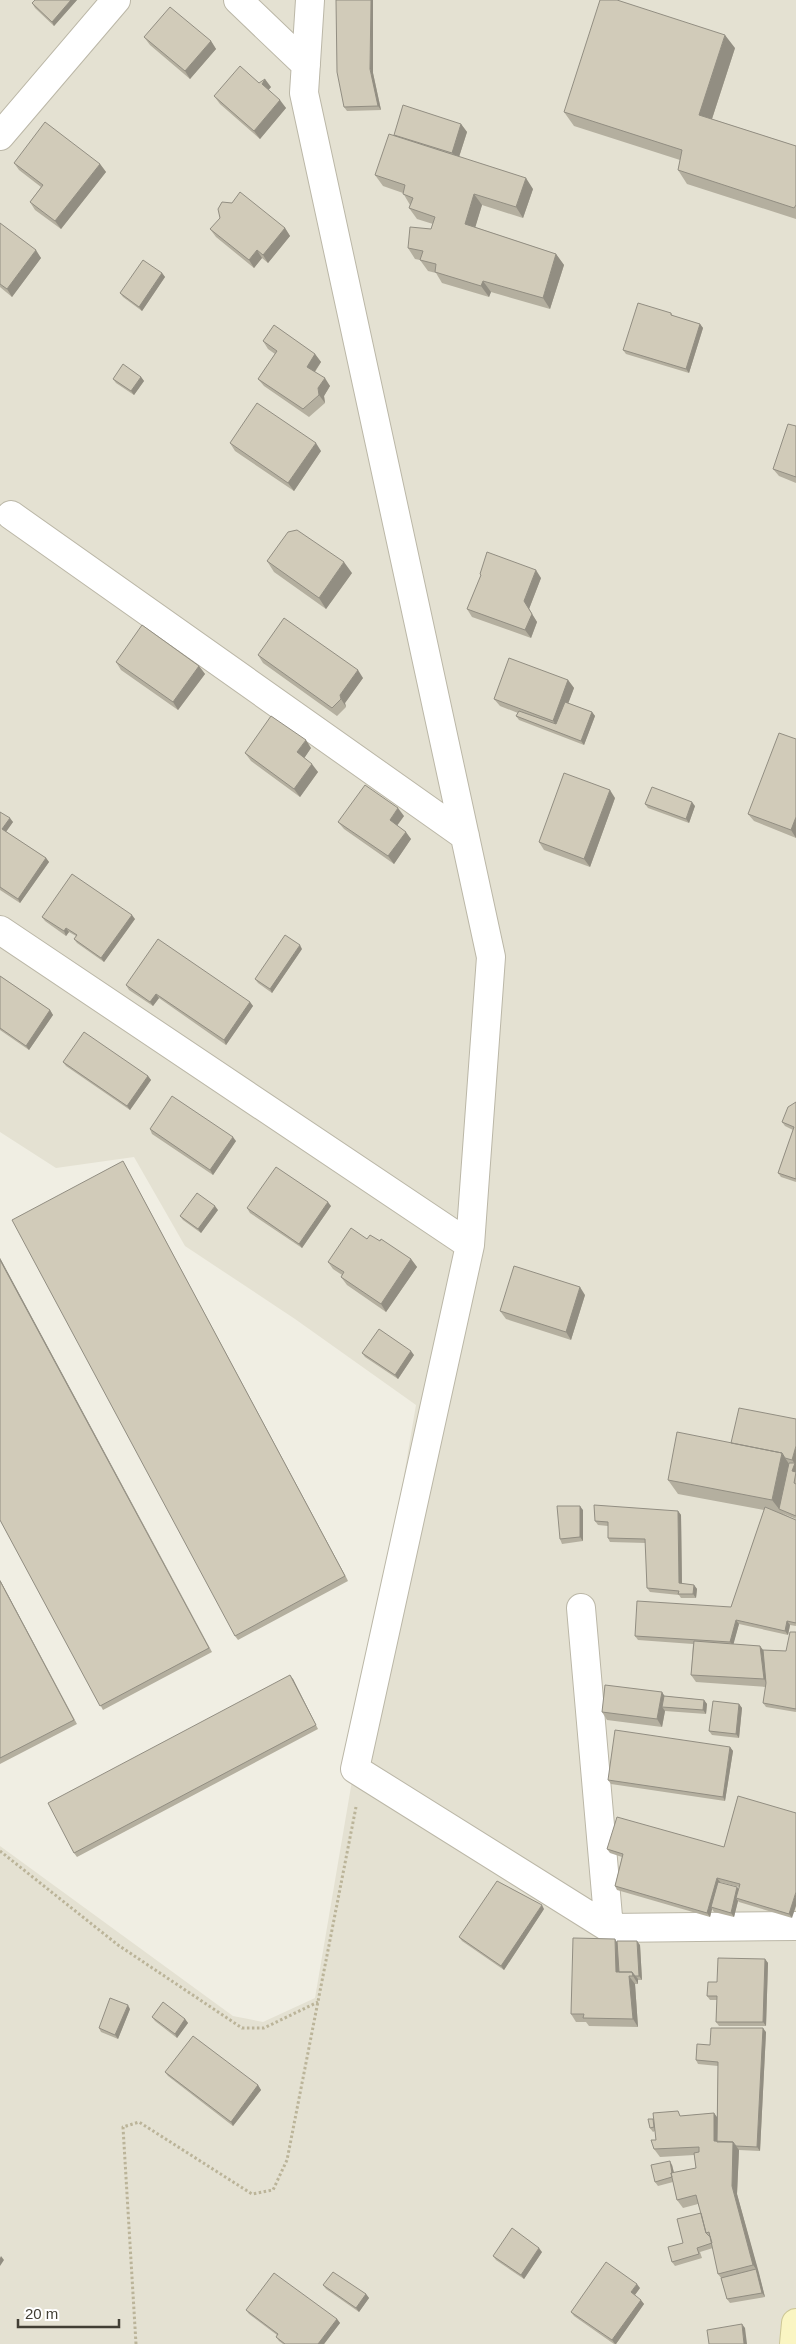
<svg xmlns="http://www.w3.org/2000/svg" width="796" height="2344" font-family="Arial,sans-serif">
<rect width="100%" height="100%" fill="#f0eee3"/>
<path fill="#e4e1d2" d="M 0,0 L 796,0 L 796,2344 L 0,2344 L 0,1846 L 233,2016 L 263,2022 L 315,1998 L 416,1405 L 295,1319 L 185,1246 L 134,1157 L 56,1168 L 0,1132 Z"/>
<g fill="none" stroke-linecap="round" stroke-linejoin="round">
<defs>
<path id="street" d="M 238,0 L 306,65
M 310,0 L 304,93 L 491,957 L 470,1245 L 355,1769 L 609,1928 L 796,1926
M 0,136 L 116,0
M 11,515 L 465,836
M 0,930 L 470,1245
M 581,1608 L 609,1928"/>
<path id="secondary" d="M 794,2344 L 796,2323"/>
</defs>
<use href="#street" stroke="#bbb7a7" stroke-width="30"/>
<use href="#secondary" stroke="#cdc796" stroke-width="30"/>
<path stroke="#bbb499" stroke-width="3" stroke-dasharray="2.5 2.5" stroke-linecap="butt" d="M 0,1851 L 118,1945 L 242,2028 L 264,2028 L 318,2002
M 136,2344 L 123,2127 L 139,2122 L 252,2194 L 273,2190 L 287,2160 L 356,1807"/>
<use href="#street" stroke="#fff" stroke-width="28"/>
<use href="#secondary" stroke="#faf5c3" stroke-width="28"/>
</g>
<path fill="#b4af9f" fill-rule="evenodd" d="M 77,0 L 54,26 L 35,8 L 32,3 Z
M 144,37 L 211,41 L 216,49 L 190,79 L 150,45 Z
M 735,48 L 712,119 L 796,146 L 796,219 L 687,184 L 678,170 L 680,160 L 574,126 L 564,112 Z
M 373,73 L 381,110 L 347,111 L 344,107 Z
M 259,83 L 271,87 L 268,90 L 286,108 L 260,139 L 220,104 L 214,96 Z
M 461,124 L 467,132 L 459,157 L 533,189 L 523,218 L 482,205 L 475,227 L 556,254 L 564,265 L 550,309 L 491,292 L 489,297 L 442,283 L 436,273 L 428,271 L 420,260 L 415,259 L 408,248 L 431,229 L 433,224 L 417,219 L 409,208 L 410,205 L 403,193 L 383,186 L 375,175 L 395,136 L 394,135 Z
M 14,163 L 100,164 L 106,172 L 61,229 L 35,210 L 30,202 L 41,187 L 19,170 Z
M 0,223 L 41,258 L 12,297 L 0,287 Z
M 285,228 L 290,236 L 268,263 L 262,258 L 254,268 L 216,237 L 210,229 Z
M 162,273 L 165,277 L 142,311 L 123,297 L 120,293 Z
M 671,313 L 673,316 L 700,324 L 703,328 L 689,373 L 626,354 L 623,350 Z
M 263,341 L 315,354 L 321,362 L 315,372 L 330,386 L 324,396 L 325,403 L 309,417 L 264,386 L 258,379 L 275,354 L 268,349 Z
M 141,377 L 144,381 L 134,395 L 116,383 L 113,379 Z
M 796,426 L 796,483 L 779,476 L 773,469 Z
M 230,443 L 321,451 L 294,491 L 235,451 Z
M 267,561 L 352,573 L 326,609 L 274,572 Z
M 480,574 L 541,578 L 529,609 L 537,622 L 531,638 L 472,617 L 467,609 L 481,576 Z
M 258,655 L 363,678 L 345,703 L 346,707 L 337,716 L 263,663 Z
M 116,662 L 199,666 L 205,674 L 178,710 L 121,670 Z
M 568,680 L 574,688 L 568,703 L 592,712 L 595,716 L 584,745 L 519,720 L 516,716 L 518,713 L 500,706 L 494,699 Z
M 796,739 L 796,838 L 754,821 L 748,814 Z
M 311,748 L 304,758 L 318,772 L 300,797 L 251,761 L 245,753 Z
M 615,798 L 590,867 L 544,850 L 539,842 Z
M 645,804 L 695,806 L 689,823 L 648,808 Z
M 0,812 L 13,822 L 6,832 L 46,858 L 49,862 L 20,903 L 0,890 Z
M 404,816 L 397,826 L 411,839 L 394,864 L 344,829 L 338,822 Z
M 42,917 L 135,919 L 104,962 L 77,943 L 74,939 L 76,936 L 69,932 L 66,936 L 45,921 Z
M 302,949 L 272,993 L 258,983 L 255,979 Z
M 0,976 L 50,1010 L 53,1015 L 29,1050 L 0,1030 Z
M 126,985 L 250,1002 L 253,1006 L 226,1045 L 159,998 L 153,1006 L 129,990 Z
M 63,1062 L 148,1076 L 151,1080 L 130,1110 L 66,1066 Z
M 796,1102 L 796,1182 L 781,1177 L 778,1173 L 793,1130 L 785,1126 L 782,1122 Z
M 150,1129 L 236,1141 L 213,1175 L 152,1134 Z
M 123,1161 L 348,1581 L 238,1640 L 235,1636 Z
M 331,1206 L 302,1248 L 250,1213 L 247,1208 Z
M 218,1210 L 201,1233 L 183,1220 L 180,1216 Z
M 367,1239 L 380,1241 L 411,1259 L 417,1267 L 386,1312 L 347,1285 L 341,1277 L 342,1275 L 333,1269 L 328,1262 Z
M 0,1258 L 212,1652 L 103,1710 L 0,1520 Z
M 585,1295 L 571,1340 L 506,1319 L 500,1311 Z
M 362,1353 L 414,1355 L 398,1379 L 365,1357 Z
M 796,1419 L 796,1519 L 782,1513 L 796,1520 L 796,1626 L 790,1625 L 788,1635 L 739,1624 L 733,1644 L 760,1646 L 763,1650 L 786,1651 L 796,1632 L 796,1712 L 766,1707 L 763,1703 L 766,1687 L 696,1682 L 691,1675 L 693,1644 L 638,1640 L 635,1636 L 731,1607 L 764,1510 L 678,1494 L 668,1480 L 731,1443 Z
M 583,1510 L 583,1541 L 562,1544 L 560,1539 Z
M 678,1511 L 681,1515 L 682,1584 L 694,1585 L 697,1589 L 696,1598 L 681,1598 L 679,1595 L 650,1592 L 647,1588 L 646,1543 L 610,1542 L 608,1538 L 608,1526 L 598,1525 L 595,1521 Z
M 0,1580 L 77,1724 L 0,1764 Z
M 293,1679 L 318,1729 L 77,1857 L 74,1853 Z
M 662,1692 L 664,1696 L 704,1700 L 707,1704 L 706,1714 L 665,1711 L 662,1727 L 607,1720 L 602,1712 Z
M 739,1704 L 742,1708 L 739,1738 L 712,1735 L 709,1731 Z
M 730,1747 L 733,1751 L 725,1801 L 611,1784 L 608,1780 Z
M 738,1796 L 792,1918 L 739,1902 L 738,1901 L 734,1917 L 714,1912 L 712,1909 L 710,1917 L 617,1890 L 615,1886 L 622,1857 L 610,1853 L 607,1849 L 724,1847 ZM 720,1882 L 739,1887 L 739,1889 L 720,1883 Z
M 544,1909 L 504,1970 L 462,1941 L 459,1937 Z
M 617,1943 L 640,1945 L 642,1980 L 638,1980 L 638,1984 L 635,1984 L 638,2027 L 589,2026 L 586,2022 L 576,2022 L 571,2014 Z
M 765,1959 L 768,1963 L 766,2026 L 719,2026 L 716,2022 L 717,2000 L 710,2000 L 707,1996 L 717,1982 Z
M 130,2009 L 118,2039 L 101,2032 L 99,2028 Z
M 152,2017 L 185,2019 L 188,2023 L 177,2038 L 155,2021 Z
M 766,2032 L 760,2151 L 739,2150 L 737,2194 L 765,2297 L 730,2303 L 727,2299 L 721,2278 L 718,2274 L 713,2248 L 700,2252 L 702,2258 L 675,2266 L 672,2262 L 701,2213 L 698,2204 L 683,2208 L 677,2200 L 673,2182 L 658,2186 L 655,2182 L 672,2165 L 674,2173 L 696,2168 L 694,2155 L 660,2157 L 654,2149 L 656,2140 L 655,2131 L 653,2132 L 650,2128 L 681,2116 L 714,2113 L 717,2118 L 718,2066 L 698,2064 L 696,2060 L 710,2045 Z
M 165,2072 L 258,2085 L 261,2090 L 233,2126 L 168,2076 Z
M 542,2252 L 524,2279 L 496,2260 L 493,2256 Z
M 323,2285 L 366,2294 L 369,2298 L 359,2312 L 326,2289 Z
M 640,2288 L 635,2295 L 644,2304 L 616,2344 L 614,2344 L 574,2316 L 571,2312 Z
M 246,2310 L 337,2319 L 340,2323 L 324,2344 L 283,2344 L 279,2341 L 276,2337 L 277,2335 L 249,2314 Z"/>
<path fill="#928e82" d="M 71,0 L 77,0 L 54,26 L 52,22 Z
M 371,0 L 373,0 L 373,73 L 381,110 L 378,106 L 370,69 Z
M 725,35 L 735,48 L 709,128 L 699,115 Z
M 211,41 L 216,49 L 190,79 L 185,71 Z
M 265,79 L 271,87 L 267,92 L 262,84 Z
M 280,100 L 286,108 L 260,139 L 254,131 Z
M 461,124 L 467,132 L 458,160 L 452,153 Z
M 100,164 L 106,172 L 61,229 L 55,221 Z
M 526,178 L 533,189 L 523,218 L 516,207 Z
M 474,194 L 482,205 L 473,235 L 465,224 Z
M 285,228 L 290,236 L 268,263 L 263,255 Z
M 36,250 L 41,258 L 12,297 L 7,289 Z
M 257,250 L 262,258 L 254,268 L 249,260 Z
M 556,254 L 564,265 L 550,309 L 543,298 Z
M 162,273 L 165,277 L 142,311 L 139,307 Z
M 483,281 L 491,292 L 489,297 L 481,286 Z
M 700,324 L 703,328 L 689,373 L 686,369 Z
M 315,354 L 321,362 L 313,374 L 307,367 Z
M 141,377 L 144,381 L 134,395 L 131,391 Z
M 325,378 L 330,386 L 324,396 L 325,403 L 319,395 L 318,388 Z
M 316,443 L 321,451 L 294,491 L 288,483 Z
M 344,562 L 352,573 L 326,609 L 319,598 Z
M 536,570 L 541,578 L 529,609 L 537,622 L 531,638 L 525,630 L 524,601 Z
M 199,666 L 205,674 L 178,710 L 173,702 Z
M 358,670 L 363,678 L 345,703 L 346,707 L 341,699 L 340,695 Z
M 568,680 L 574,688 L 559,728 L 553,721 Z
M 592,712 L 595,716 L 584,745 L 581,741 Z
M 306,740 L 311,748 L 303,760 L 297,752 Z
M 312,764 L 318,772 L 300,797 L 294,789 Z
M 610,790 L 615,798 L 590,867 L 584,859 Z
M 692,802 L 695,806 L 689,823 L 686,819 Z
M 398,808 L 404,816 L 395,828 L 390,820 Z
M 796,817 L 796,838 L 791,830 Z
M 10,818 L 13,822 L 5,833 L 2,829 Z
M 406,832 L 411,839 L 394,864 L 388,856 Z
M 46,858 L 49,862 L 20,903 L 18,899 Z
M 132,915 L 135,919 L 104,962 L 101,958 Z
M 66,928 L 69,932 L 66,936 L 64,931 Z
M 300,945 L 302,949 L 272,993 L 270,989 Z
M 156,994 L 159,998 L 153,1006 L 150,1002 Z
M 250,1002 L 253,1006 L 226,1045 L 224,1040 Z
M 50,1010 L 53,1015 L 29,1050 L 26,1046 Z
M 148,1076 L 151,1080 L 130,1110 L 127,1106 Z
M 233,1137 L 236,1141 L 213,1175 L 210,1170 Z
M 123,1161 L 125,1165 L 348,1581 L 345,1576 Z
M 328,1202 L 331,1206 L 302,1248 L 299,1244 Z
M 215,1206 L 218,1210 L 201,1233 L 198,1229 Z
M 0,1258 L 212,1652 L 0,1260 Z
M 411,1259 L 417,1267 L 386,1312 L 381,1304 Z
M 580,1287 L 585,1295 L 571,1340 L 566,1332 Z
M 411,1351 L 414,1355 L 398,1379 L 395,1375 Z
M 796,1446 L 796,1465 L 792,1460 Z
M 782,1453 L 791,1467 L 779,1509 L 772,1500 Z
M 795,1463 L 796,1465 L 796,1473 L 792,1471 Z
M 580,1506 L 583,1510 L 583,1541 L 580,1537 Z
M 678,1511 L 681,1515 L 682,1587 L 679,1583 Z
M 0,1580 L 77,1724 L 0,1581 Z
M 694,1585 L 697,1589 L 696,1598 L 693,1594 Z
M 736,1620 L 739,1624 L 733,1646 L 730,1642 Z
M 787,1621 L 790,1625 L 788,1635 L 785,1631 Z
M 760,1646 L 766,1654 L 769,1687 L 764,1679 Z
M 290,1675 L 293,1679 L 318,1729 L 316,1725 Z
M 662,1692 L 667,1700 L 662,1707 L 665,1711 L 662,1727 L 657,1719 Z
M 704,1700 L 707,1704 L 706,1714 L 703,1710 Z
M 739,1704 L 742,1708 L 739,1738 L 736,1734 Z
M 730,1747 L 733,1751 L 725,1801 L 723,1797 Z
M 717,1878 L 720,1882 L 713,1908 L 711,1907 L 712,1909 L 710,1917 L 707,1913 Z
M 737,1887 L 740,1891 L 736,1898 L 738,1901 L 734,1917 L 731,1913 Z
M 796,1892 L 796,1906 L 792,1918 L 789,1914 Z
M 542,1905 L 544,1909 L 504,1970 L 501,1966 Z
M 615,1939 L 620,1947 L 619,1975 L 616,1972 Z
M 637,1941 L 640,1945 L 642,1980 L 639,1976 Z
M 765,1959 L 768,1963 L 766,2026 L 763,2022 Z
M 632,1972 L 638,1979 L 638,1984 L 633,1976 Z
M 629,1976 L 635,1984 L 638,2027 L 633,2019 Z
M 128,2005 L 130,2009 L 118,2039 L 115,2035 Z
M 185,2019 L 188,2023 L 177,2038 L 175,2034 Z
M 763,2028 L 766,2032 L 760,2151 L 757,2147 Z
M 258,2085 L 261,2090 L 233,2126 L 231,2122 Z
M 714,2113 L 720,2121 L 716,2145 L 714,2141 Z
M 733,2142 L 739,2150 L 737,2194 L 759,2273 L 753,2265 L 732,2186 Z
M 670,2161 L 672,2165 L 676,2181 L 673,2177 Z
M 539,2248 L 542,2252 L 524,2279 L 521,2275 Z
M 1,2256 L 4,2260 L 0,2266 L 0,2258 Z
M 756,2269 L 759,2273 L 765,2297 L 762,2293 Z
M 637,2284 L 640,2288 L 634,2296 L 631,2292 Z
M 366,2294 L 369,2298 L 359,2312 L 356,2308 Z
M 641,2300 L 644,2304 L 616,2344 L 615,2344 L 612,2340 Z
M 337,2319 L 340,2323 L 324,2344 L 318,2344 Z
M 742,2324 L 745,2328 L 747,2344 L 744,2344 Z"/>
<path fill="#d1cbb9" stroke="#928e82" d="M 35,0 L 71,0 L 52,22 L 32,3 Z
M 336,0 L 371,0 L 370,69 L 378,106 L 344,107 L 337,72 Z
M 600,0 L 617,0 L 725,35 L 699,115 L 796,146 L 796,205 L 794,208 L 678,170 L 682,150 L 564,112 Z
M 170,7 L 211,41 L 185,71 L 144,37 Z
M 240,66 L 259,83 L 265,79 L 262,84 L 280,100 L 254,131 L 214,96 Z
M 403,105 L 461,124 L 452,153 L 394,135 Z
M 45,122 L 100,164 L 55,221 L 30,202 L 43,185 L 14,163 Z
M 389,134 L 526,178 L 516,207 L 474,194 L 465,224 L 556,254 L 543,298 L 483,281 L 481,286 L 435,272 L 436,264 L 420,260 L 423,251 L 408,248 L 410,227 L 431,229 L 435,217 L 409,208 L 413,198 L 403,194 L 405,185 L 375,175 Z
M 240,192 L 285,228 L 263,255 L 257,250 L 249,260 L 210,229 L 220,218 L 218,209 L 222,202 L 232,203 Z
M 0,223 L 36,250 L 7,289 L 0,284 Z
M 143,260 L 162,273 L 139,307 L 120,293 Z
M 638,303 L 671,313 L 671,315 L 700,324 L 686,369 L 623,350 Z
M 274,325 L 315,354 L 307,367 L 325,378 L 318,388 L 319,395 L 303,409 L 258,379 L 277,351 L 263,341 Z
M 123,364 L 141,377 L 131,391 L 113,379 Z
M 257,403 L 316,443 L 288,483 L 230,443 Z
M 788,424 L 796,426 L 796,477 L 773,469 Z
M 297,530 L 344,562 L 319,598 L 267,561 L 288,532 Z
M 487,552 L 536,570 L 524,601 L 532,614 L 525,630 L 467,609 L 481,575 L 480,574 Z
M 284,618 L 358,670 L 340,695 L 341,699 L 332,708 L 258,655 Z
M 142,625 L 199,666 L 173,702 L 116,662 Z
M 509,658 L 568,680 L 553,721 L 494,699 Z
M 565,702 L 592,712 L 581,741 L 516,716 L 519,711 L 556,724 Z
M 271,716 L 306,740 L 297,752 L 312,764 L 294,789 L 245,753 Z
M 779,733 L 796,739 L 796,817 L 791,830 L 748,814 Z
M 564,773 L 610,790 L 584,859 L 539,842 Z
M 365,785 L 398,808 L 390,820 L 406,832 L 388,856 L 338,822 Z
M 652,787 L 692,802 L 686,819 L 645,804 Z
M 0,812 L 10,818 L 2,829 L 46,858 L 18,899 L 0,887 Z
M 72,874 L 132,915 L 101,958 L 74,939 L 77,935 L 66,928 L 64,931 L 42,917 Z
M 285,935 L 300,945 L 270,989 L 255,979 Z
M 158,939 L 250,1002 L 224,1040 L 156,994 L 150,1002 L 126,985 Z
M 0,976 L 50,1010 L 26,1046 L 0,1028 Z
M 84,1032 L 148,1076 L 127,1106 L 63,1062 Z
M 172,1096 L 233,1137 L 210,1170 L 150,1129 Z
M 796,1102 L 796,1179 L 778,1173 L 794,1127 L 782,1122 L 788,1107 Z
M 123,1161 L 345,1576 L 235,1636 L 12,1220 Z
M 276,1167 L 328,1202 L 299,1244 L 247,1208 Z
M 197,1193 L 215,1206 L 198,1229 L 180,1216 Z
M 351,1228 L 367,1239 L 370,1235 L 380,1241 L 381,1239 L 411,1259 L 381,1304 L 341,1277 L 344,1272 L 328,1262 Z
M 0,1260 L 209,1648 L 100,1706 L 0,1520 Z
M 514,1266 L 580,1287 L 566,1332 L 500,1311 Z
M 379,1329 L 411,1351 L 395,1375 L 362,1353 Z
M 739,1408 L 796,1419 L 796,1446 L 792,1460 L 785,1458 L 782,1453 L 731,1443 Z
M 677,1432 L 782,1453 L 772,1500 L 668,1480 Z
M 789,1463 L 795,1463 L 792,1471 L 796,1472 L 794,1483 L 796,1484 L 796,1516 L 779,1509 Z
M 594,1505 L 678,1511 L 679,1583 L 694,1585 L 693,1594 L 678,1594 L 679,1591 L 647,1588 L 645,1539 L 608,1538 L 608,1522 L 595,1521 Z
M 557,1506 L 580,1506 L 580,1537 L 560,1539 Z
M 765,1507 L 796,1520 L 796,1623 L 787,1621 L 785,1631 L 736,1620 L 730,1642 L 635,1636 L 637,1601 L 731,1607 Z
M 0,1581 L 74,1720 L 0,1758 Z
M 790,1632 L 796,1632 L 796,1709 L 763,1703 L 766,1683 L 763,1650 L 786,1651 Z
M 694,1641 L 760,1646 L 764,1679 L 691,1675 Z
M 290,1675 L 316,1725 L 74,1853 L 48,1803 Z
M 605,1685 L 662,1692 L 657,1719 L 602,1712 Z
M 664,1696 L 704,1700 L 703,1710 L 662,1707 Z
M 713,1701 L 739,1704 L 736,1734 L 709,1731 Z
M 615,1730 L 730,1747 L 723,1797 L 608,1780 Z
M 738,1796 L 796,1813 L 796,1892 L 789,1914 L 736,1898 L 740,1884 L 717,1878 L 707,1913 L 615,1886 L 623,1854 L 607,1849 L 617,1817 L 724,1847 Z
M 497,1881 L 542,1905 L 501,1966 L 459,1937 Z
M 718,1882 L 737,1887 L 731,1913 L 711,1907 Z
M 573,1938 L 615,1939 L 616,1972 L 632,1972 L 633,1976 L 629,1976 L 633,2019 L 583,2018 L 584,2014 L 571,2014 Z
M 617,1941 L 637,1941 L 639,1976 L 635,1976 L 632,1972 L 619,1972 Z
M 718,1958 L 765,1959 L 763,2022 L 716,2022 L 717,1996 L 707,1996 L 708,1982 L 717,1982 Z
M 110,1998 L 128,2005 L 115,2035 L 99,2028 Z
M 163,2002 L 185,2019 L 175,2034 L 152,2017 Z
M 711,2028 L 763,2028 L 757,2147 L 736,2146 L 733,2142 L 717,2142 L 718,2062 L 696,2060 L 697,2044 L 710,2045 Z
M 193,2036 L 258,2085 L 231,2122 L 165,2072 Z
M 678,2111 L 680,2116 L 714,2113 L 714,2141 L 733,2142 L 732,2186 L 753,2265 L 718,2274 L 709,2232 L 706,2233 L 696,2195 L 677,2200 L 671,2173 L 696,2168 L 694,2153 L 699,2152 L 699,2147 L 654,2149 L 651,2140 L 656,2140 L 653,2113 Z
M 648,2119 L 653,2119 L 654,2127 L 650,2128 Z
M 670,2161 L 672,2173 L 671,2173 L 672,2177 L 655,2182 L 651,2165 Z
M 701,2213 L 706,2233 L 709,2236 L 710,2236 L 712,2243 L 697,2248 L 699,2254 L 672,2262 L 668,2247 L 683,2243 L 677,2219 Z
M 512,2228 L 539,2248 L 521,2275 L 493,2256 Z
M 606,2262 L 637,2284 L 631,2292 L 641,2300 L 612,2340 L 571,2312 Z
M 756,2269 L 762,2293 L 727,2299 L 721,2278 Z
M 333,2272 L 366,2294 L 356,2308 L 323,2285 Z
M 274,2273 L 337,2319 L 318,2344 L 285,2344 L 276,2337 L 278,2334 L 246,2310 Z
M 742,2324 L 744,2344 L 709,2344 L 707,2330 Z"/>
<path d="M18 2319v8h101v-8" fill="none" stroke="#413e34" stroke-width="2.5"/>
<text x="25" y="2319" font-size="15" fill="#413e34" stroke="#ffffff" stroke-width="4" paint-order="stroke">20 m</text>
</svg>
